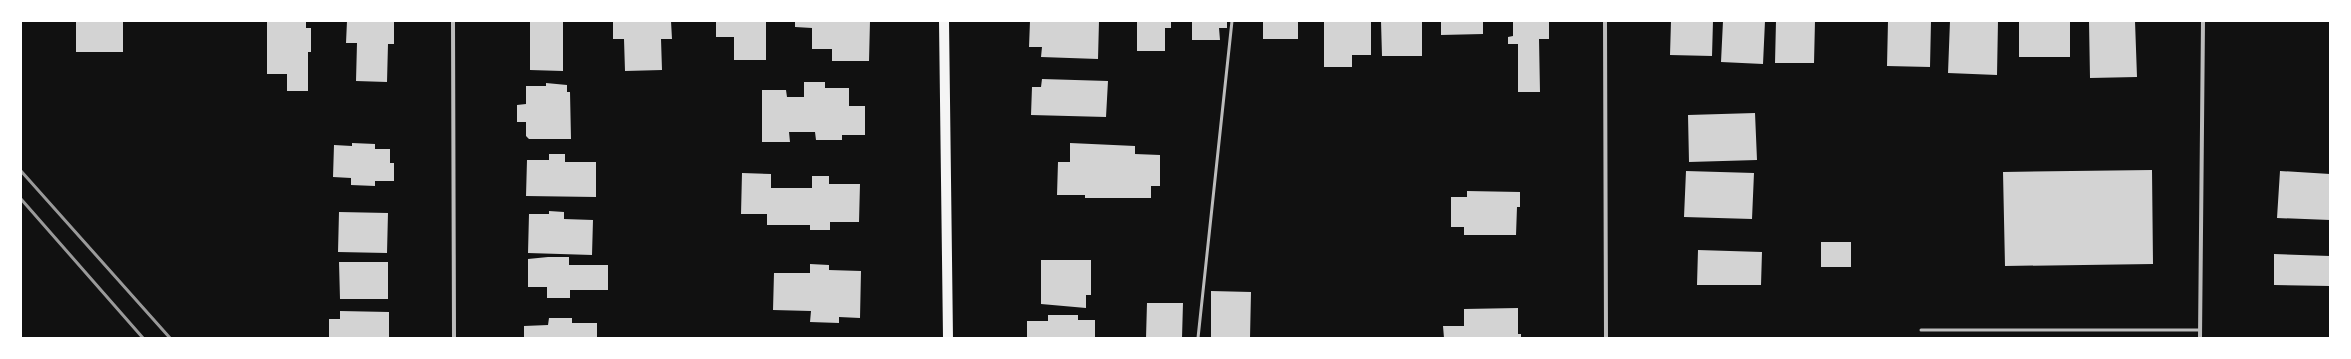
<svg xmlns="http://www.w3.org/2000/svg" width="2351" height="359" font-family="Raleway,sans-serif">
<rect width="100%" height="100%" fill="#111"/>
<path fill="#d3d3d3" d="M 76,21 L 123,21 L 123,52 L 76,52 Z
M 267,21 L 306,21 L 306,28 L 311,28 L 311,52 L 308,52 L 308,91 L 287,91 L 287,74 L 267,74 Z
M 347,21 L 394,21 L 394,44 L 388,44 L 387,82 L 356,81 L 357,43 L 346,43 Z
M 530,21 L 563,21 L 563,71 L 530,70 Z
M 613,21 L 671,21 L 672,39 L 661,39 L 662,70 L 625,71 L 624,39 L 613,39 Z
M 716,21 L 766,21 L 766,60 L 734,60 L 734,37 L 716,37 Z
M 795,21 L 870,21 L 869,61 L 832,61 L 832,49 L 812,49 L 812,28 L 795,27 Z
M 1030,21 L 1099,21 L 1098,59 L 1041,57 L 1042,47 L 1029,47 Z
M 1137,21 L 1171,21 L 1171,28 L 1165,28 L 1165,51 L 1137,51 Z
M 1192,21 L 1227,21 L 1227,28 L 1219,28 L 1220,40 L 1192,40 Z
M 1263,21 L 1298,21 L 1298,39 L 1263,39 Z
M 1324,21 L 1371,22 L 1371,55 L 1352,55 L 1352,67 L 1324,67 Z
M 1381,21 L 1422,21 L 1422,56 L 1382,56 Z
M 1441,21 L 1483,21 L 1483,34 L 1441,35 Z
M 1513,21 L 1549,21 L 1549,39 L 1539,39 L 1540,92 L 1518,92 L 1518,44 L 1508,44 L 1508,37 L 1513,36 Z
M 1671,21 L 1713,21 L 1712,56 L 1670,55 Z
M 1723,21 L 1765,21 L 1763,64 L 1721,62 Z
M 1776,21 L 1815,21 L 1814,63 L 1775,63 Z
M 1888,21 L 1931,21 L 1930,67 L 1887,66 Z
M 1950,21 L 1998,21 L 1997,75 L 1948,73 Z
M 2019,21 L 2070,21 L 2070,57 L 2019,57 Z
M 2089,21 L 2135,21 L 2137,77 L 2090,78 Z
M 1042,79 L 1108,81 L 1106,117 L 1031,115 L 1032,87 L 1041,87 Z
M 804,82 L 825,82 L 825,88 L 849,88 L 849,106 L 865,106 L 865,135 L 842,135 L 842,140 L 816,140 L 815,132 L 789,132 L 790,142 L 762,142 L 762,90 L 786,90 L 787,97 L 804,97 Z
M 546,83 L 567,85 L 567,92 L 570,92 L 571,139 L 529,139 L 526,136 L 526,122 L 517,122 L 517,105 L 526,104 L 526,86 L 546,86 Z
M 1755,113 L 1757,160 L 1689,162 L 1688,115 Z
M 352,143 L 375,144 L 375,149 L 390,149 L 390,163 L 394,163 L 394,181 L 375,181 L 375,186 L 351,185 L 351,178 L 333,177 L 334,145 L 352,146 Z
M 1070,143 L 1135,146 L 1135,154 L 1160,155 L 1160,186 L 1151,186 L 1151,198 L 1085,198 L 1085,195 L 1057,195 L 1058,162 L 1070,162 Z
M 549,154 L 565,154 L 565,162 L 596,162 L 596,197 L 526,196 L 527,160 L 549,160 Z
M 2152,170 L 2153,264 L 2005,266 L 2003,172 Z
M 1686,171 L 1754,173 L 1752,219 L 1684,217 Z
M 2280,171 L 2330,174 L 2330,220 L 2277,218 Z
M 742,173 L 771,174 L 771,188 L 812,188 L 812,176 L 829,176 L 829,184 L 860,184 L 859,222 L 830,222 L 830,230 L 810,230 L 810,225 L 767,225 L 767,214 L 741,214 Z
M 1467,191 L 1520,192 L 1520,207 L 1517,207 L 1516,235 L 1464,235 L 1464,227 L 1451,227 L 1451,197 L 1467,197 Z
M 549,211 L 564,212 L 564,219 L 593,220 L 592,255 L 528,253 L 529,214 L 549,214 Z
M 339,212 L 388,213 L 387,253 L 338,252 Z
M 1821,242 L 1851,242 L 1851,267 L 1821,267 Z
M 1698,250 L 1762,252 L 1761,285 L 1697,285 Z
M 2274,254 L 2330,256 L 2330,286 L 2274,285 Z
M 548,257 L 569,257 L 569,265 L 608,265 L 608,290 L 570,290 L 570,298 L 547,298 L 547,287 L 528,287 L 528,259 Z
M 1041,260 L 1091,260 L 1091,295 L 1086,295 L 1086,308 L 1041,304 Z
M 339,262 L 388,262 L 388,299 L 340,299 Z
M 810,264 L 829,265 L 829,270 L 861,271 L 860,318 L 839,317 L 839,323 L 810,322 L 811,311 L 773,310 L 774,273 L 810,273 Z
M 1211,291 L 1251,292 L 1250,338 L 1211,338 Z
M 1147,303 L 1183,303 L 1182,338 L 1146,338 Z
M 1518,308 L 1518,334 L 1521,334 L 1521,338 L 1444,338 L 1443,326 L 1464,326 L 1464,309 Z
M 340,311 L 389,312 L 389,338 L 329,338 L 329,319 L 340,319 Z
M 1048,315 L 1078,315 L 1078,320 L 1095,320 L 1095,338 L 1027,338 L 1027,321 L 1048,321 Z
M 549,318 L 572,318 L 572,323 L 597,323 L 597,338 L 524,338 L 524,326 L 548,325 Z"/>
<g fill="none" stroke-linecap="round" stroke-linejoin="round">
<path stroke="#bcbcbc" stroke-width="3" d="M 1921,330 L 2200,330
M 1198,338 L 1232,21"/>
<path stroke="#bcbcbc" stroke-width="4" d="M 453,21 L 454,338
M 1605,21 L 1606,338
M 2200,338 L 2203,21"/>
<path stroke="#f5f5f5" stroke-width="10" d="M 944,21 L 948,338"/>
<path stroke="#9a9a9a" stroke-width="3" d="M 21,171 L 170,338
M 21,199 L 143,338"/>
</g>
<rect width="2351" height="359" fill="none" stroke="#ffffff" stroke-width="44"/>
</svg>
